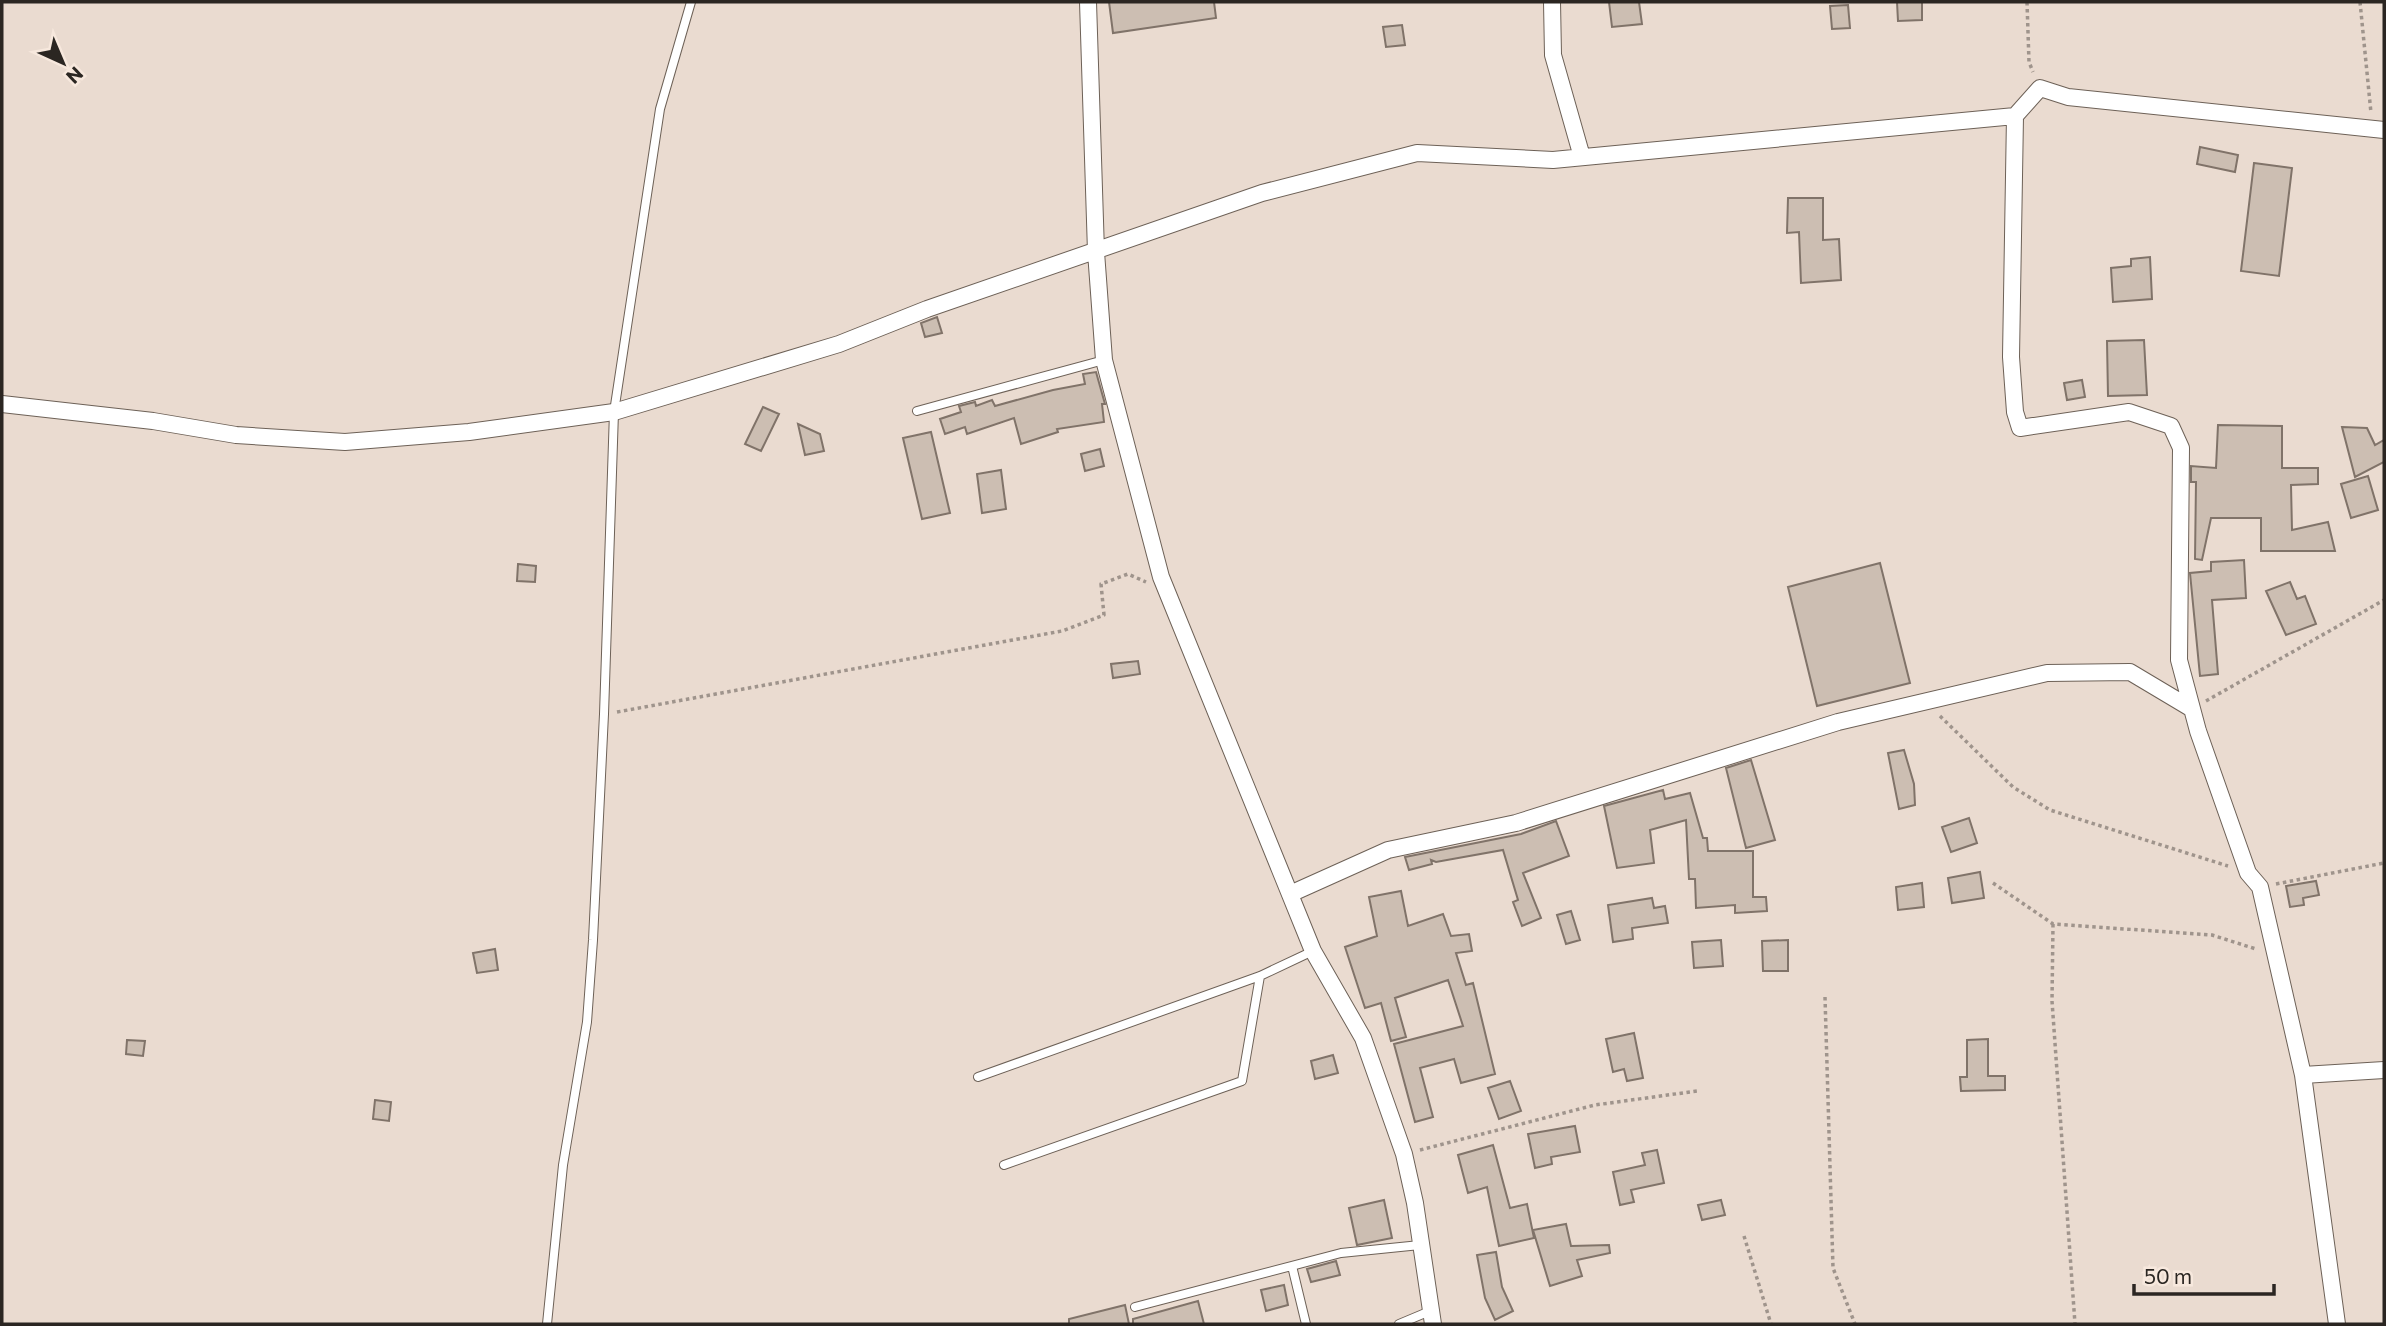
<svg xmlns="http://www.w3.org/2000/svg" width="2386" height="1326" font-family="Commissioner,sans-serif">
<rect width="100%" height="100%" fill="#eadbd0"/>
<path fill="#ccbeb2" stroke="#807369" stroke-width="2" d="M 1109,2 L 1214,2 L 1216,18 L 1113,33 Z
M 1609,2 L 1639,2 L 1642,24 L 1612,27 Z
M 1897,2 L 1922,2 L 1922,20 L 1898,21 Z
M 1848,5 L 1850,28 L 1832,29 L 1830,6 Z
M 1402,25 L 1405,45 L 1386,47 L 1383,27 Z
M 2200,147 L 2238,155 L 2235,172 L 2197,164 Z
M 2254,163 L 2292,168 L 2279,276 L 2241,271 Z
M 1788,198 L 1823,198 L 1823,240 L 1839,239 L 1841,280 L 1801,283 L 1799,232 L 1787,233 Z
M 2150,257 L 2152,299 L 2113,302 L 2111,268 L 2131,266 L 2131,259 Z
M 937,317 L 942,333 L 925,337 L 921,323 Z
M 2144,340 L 2147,395 L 2108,396 L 2107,341 Z
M 1096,372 L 1105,404 L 1102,404 L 1104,422 L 1057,429 L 1058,432 L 1021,444 L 1014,418 L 967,434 L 965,427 L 945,434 L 940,419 L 961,412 L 959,406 L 975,402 L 976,406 L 992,400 L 995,406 L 1053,390 L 1085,384 L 1083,374 Z
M 2082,380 L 2085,397 L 2067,400 L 2064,383 Z
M 763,407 L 779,414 L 761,451 L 745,444 Z
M 798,424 L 820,434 L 824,451 L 805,455 Z
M 2218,425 L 2282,426 L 2282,468 L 2318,468 L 2318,484 L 2291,485 L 2292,530 L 2328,522 L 2335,551 L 2261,551 L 2261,518 L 2211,518 L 2202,560 L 2195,559 L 2196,482 L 2191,482 L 2191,466 L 2216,468 Z
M 2342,427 L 2367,428 L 2375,445 L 2384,440 L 2384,462 L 2355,477 Z
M 931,432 L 950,513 L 922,519 L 903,438 Z
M 1100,449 L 1104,466 L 1085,471 L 1081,454 Z
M 1001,470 L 1006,509 L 982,513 L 977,474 Z
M 2368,476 L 2378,510 L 2351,518 L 2341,484 Z
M 2244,560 L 2246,598 L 2212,600 L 2218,674 L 2200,676 L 2190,573 L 2211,571 L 2211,562 Z
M 1880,563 L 1910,683 L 1817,706 L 1788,587 Z
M 518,564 L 536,566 L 535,582 L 517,581 Z
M 2290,582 L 2297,599 L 2305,596 L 2316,624 L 2286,635 L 2266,591 Z
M 1138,661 L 1140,674 L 1113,678 L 1111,664 Z
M 1904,750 L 1914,784 L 1915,805 L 1899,809 L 1888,753 Z
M 1751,760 L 1775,840 L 1746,848 L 1726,768 Z
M 1663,790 L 1665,799 L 1690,793 L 1703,838 L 1707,838 L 1708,851 L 1753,851 L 1753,897 L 1766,897 L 1767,911 L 1735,913 L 1735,905 L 1696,908 L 1695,879 L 1689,879 L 1686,820 L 1650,830 L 1654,863 L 1617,868 L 1604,806 Z
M 1969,818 L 1977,843 L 1951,852 L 1942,827 Z
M 1556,821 L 1569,856 L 1523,873 L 1541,918 L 1522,926 L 1513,902 L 1518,900 L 1503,850 L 1436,862 L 1431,860 L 1432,864 L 1409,870 L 1405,857 L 1521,834 Z
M 1980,872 L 1984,898 L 1952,903 L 1948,878 Z
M 2316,881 L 2319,895 L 2303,898 L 2304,905 L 2290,907 L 2286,886 Z
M 1922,883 L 1924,907 L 1898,910 L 1896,887 Z
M 1401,891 L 1408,926 L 1443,914 L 1451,936 L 1469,934 L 1472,951 L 1456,953 L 1466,985 L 1473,983 L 1495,1074 L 1461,1083 L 1454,1059 L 1420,1068 L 1433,1117 L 1415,1122 L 1394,1044 L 1463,1026 L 1448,980 L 1395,998 L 1406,1037 L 1391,1041 L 1381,1003 L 1365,1008 L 1345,947 L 1377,936 L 1369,897 Z
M 1652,898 L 1654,908 L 1665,906 L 1668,923 L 1632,928 L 1633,939 L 1613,942 L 1608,905 Z
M 1571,911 L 1580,940 L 1566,944 L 1557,915 Z
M 1721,940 L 1723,966 L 1694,968 L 1692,942 Z
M 1788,940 L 1788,971 L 1763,971 L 1762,941 Z
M 495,949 L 498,970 L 477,973 L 473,953 Z
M 1634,1033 L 1643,1078 L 1627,1081 L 1624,1069 L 1613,1072 L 1606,1039 Z
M 1988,1039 L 1988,1076 L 2005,1076 L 2005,1090 L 1961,1091 L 1960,1077 L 1967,1077 L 1967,1040 Z
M 127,1040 L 145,1041 L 143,1056 L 126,1054 Z
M 1333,1055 L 1338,1073 L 1315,1079 L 1311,1061 Z
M 1510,1081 L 1521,1111 L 1499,1119 L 1488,1088 Z
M 375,1100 L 391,1102 L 389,1121 L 373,1119 Z
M 1575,1126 L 1580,1152 L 1551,1157 L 1552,1164 L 1535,1168 L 1528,1134 Z
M 1493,1145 L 1510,1208 L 1527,1204 L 1534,1238 L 1499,1246 L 1487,1187 L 1468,1193 L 1458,1155 Z
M 1657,1150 L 1664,1183 L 1631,1190 L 1634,1202 L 1620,1205 L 1613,1172 L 1645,1165 L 1642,1153 Z
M 1384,1200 L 1392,1238 L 1357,1245 L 1349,1208 Z
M 1721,1200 L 1725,1215 L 1702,1220 L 1698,1205 Z
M 1566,1224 L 1571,1246 L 1609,1245 L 1610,1253 L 1577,1260 L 1582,1276 L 1550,1286 L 1533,1230 Z
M 1496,1252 L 1502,1287 L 1513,1311 L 1495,1320 L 1485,1298 L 1477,1255 Z
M 1336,1261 L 1340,1275 L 1311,1282 L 1307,1269 Z
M 1284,1285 L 1288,1305 L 1266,1311 L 1261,1290 Z
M 1198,1301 L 1204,1324 L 1133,1324 L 1133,1319 Z
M 1125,1305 L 1129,1324 L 1069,1324 L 1069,1319 Z"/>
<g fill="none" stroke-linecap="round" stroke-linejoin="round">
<defs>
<path id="service" d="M 917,411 L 1104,360
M 978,1077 L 1260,976 L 1313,951
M 1004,1165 L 1242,1081 L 1260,976
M 1292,1266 L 1306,1324
M 1135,1307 L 1341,1253 L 1420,1245
M 547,1324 L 563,1165 L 587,1022 L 593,940 L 604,714 L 614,412 L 660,109 L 691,2
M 1399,1324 L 1430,1311"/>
<path id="minor" d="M 1088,2 L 1096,252 L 1104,360 L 1161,577 L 1313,951 L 1363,1038 L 1404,1154 L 1415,1203 L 1433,1324
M 1552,2 L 1553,55 L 1582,157
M 2015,116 L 2011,357 L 2015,412 L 2020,428 L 2129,412 L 2171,426 L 2181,448 L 2179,660 L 2198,731 L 2248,873 L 2260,887 L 2303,1075 L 2337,1324
M 2,404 L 153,421 L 236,435 L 345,442 L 469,432 L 614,412 L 839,344 L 927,309 L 1262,193 L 1417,153 L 1553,160 L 2015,116 L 2040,88 L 2068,97 L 2384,130
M 1290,894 L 1388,850 L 1516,823 L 1838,722 L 2047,673 L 2130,672 L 2192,709
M 2303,1075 L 2384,1070"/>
</defs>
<use href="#service" stroke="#6d6157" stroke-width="10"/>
<use href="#minor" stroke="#6d6157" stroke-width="18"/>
<path stroke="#9f948c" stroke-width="3.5" stroke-dasharray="3.5 3.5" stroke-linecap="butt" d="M 2027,2 L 2029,62 L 2033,72
M 2360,2 L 2371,113
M 2206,701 L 2384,600
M 617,712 L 1062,631 L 1104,615 L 1101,584 L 1128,574 L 1146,582
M 1940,716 L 2013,787 L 2050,810 L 2228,866
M 1993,883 L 2053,924 L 2212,935 L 2256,949
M 2276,884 L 2384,863
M 2053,924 L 2052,1001 L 2075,1324
M 1825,997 L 1833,1268 L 1855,1324
M 1420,1150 L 1595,1105 L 1697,1091
M 1744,1236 L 1771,1324"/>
<use href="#service" stroke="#fff" stroke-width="8"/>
<use href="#minor" stroke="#fff" stroke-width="16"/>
</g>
<rect width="2386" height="1326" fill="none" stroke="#2b2622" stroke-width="7"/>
<g transform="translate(63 63) rotate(136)" stroke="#f7e8dd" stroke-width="5" paint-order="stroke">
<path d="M0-5L12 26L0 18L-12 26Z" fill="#2b2622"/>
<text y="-10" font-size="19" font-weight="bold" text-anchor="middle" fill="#2b2622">N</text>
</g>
<path d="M2134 1284v10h140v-10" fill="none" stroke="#2b2622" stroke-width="3.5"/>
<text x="2144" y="1284" font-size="21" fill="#2b2622" stroke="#f7e8dd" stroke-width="5" paint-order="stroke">50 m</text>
</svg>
